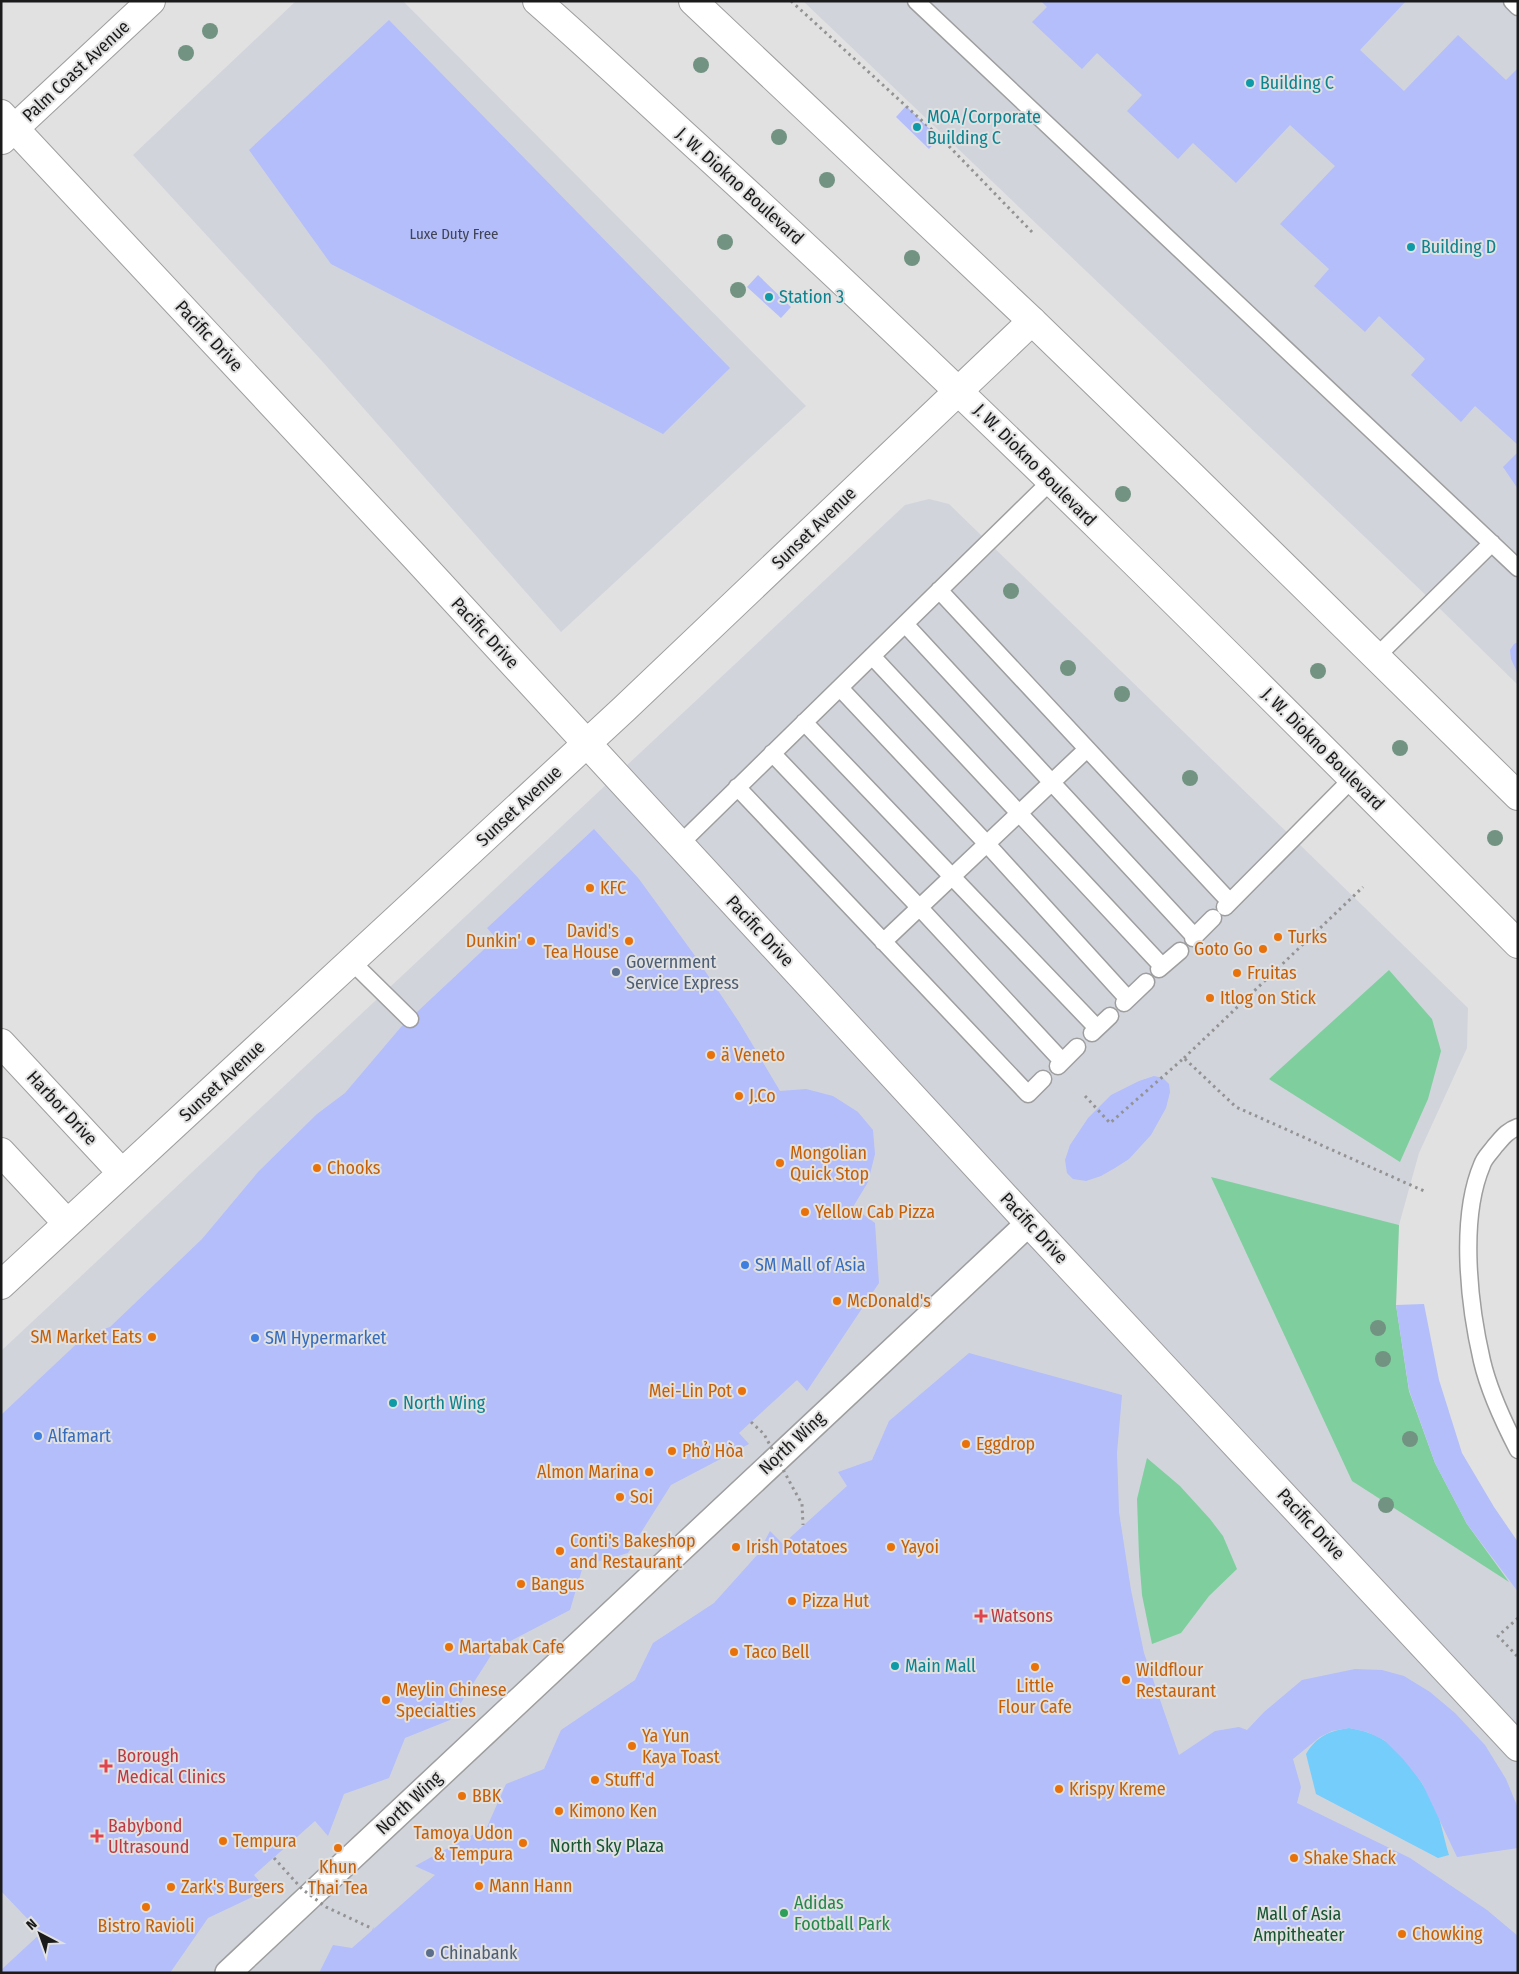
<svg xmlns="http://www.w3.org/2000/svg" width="1519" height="1974" font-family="'Fira Sans Condensed',sans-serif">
<rect width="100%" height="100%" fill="#e1e1e2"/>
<path fill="#d2d4dc" d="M 296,1 L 403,1 L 806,406 L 561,632 L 321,360 L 133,155 Z
M 803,1 L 1518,1 L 1518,685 L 1433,602 Z
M 929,499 L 949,504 L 1468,1008 L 1467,1048 L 1419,1153 L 1399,1225 L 1396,1305 L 1409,1390 L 1435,1463 L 1467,1524 L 1518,1592 L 1518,1973 L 1,1973 L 1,1351 L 905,505 Z"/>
<path fill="#7fcf9e" d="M 1389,970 L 1432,1019 L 1441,1051 L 1428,1099 L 1400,1162 L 1269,1079 Z
M 1211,1177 L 1399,1225 L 1396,1305 L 1409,1391 L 1435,1463 L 1467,1524 L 1509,1582 L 1352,1481 Z
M 1147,1458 L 1180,1486 L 1210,1519 L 1223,1536 L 1237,1569 L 1209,1596 L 1181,1633 L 1152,1644 L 1142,1595 L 1139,1556 L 1137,1499 Z"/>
<path fill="#74cdfb" d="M 1349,1728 C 1361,1730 1372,1733 1382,1739 C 1401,1750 1426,1787 1435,1806 C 1441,1821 1444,1839 1449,1855 L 1438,1858 L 1316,1794 L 1306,1754 C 1317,1736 1329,1731 1349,1728 Z"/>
<path fill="#b3befa" d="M 1041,1 L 1406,1 L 1360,50 L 1404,91 L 1458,35 L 1506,80 L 1518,68 L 1518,445 L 1475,406 L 1461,422 L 1411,375 L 1425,359 L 1379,316 L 1365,332 L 1314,286 L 1329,269 L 1280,224 L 1335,166 L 1313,146 L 1290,125 L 1236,183 L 1193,143 L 1178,159 L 1127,111 L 1142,95 L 1097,53 L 1082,69 L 1032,22 L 1047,7 Z
M 389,20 L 730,368 L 663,434 L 331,264 L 249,150 Z
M 906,106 L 939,138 L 929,149 L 896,117 Z
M 758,275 L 791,307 L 781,318 L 747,287 Z
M 1518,452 L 1518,489 L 1503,467 Z
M 1518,642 L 1518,674 L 1511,659 L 1510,650 L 1514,644 Z
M 594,829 L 639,879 L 693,953 L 739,1022 L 780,1091 L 806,1089 L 833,1096 L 858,1112 L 873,1130 L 875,1154 L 868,1182 L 853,1207 L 875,1223 L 879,1283 L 807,1391 L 797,1380 L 739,1433 L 749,1444 L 671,1485 L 628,1553 L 583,1566 L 570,1610 L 495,1649 L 450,1720 L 405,1738 L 389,1778 L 344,1794 L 328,1836 L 315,1821 L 254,1875 L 267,1890 L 208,1918 L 170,1973 L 1,1973 L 1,1970 L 41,1933 L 1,1891 L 1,1415 L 86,1335 L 110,1327 L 202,1239 L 258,1172 L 317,1114 L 345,1093 L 401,1027 L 496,938 L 487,928 Z
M 1154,1076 L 1163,1078 L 1169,1084 L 1170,1092 L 1166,1108 L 1151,1135 L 1129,1159 L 1115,1168 L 1101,1176 L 1086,1181 L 1073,1179 L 1067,1173 L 1065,1160 L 1070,1145 L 1088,1118 L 1111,1095 L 1139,1081 Z
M 1424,1304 L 1439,1380 L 1462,1453 L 1494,1507 L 1518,1542 L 1518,1592 L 1467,1524 L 1435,1463 L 1409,1390 L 1396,1305 Z
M 969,1353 L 1122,1395 L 1117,1453 L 1119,1512 L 1131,1590 L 1144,1653 L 1179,1755 L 1215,1731 L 1239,1727 L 1247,1730 L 1264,1712 L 1302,1680 L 1355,1669 L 1382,1670 L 1404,1676 L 1430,1692 L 1455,1713 L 1485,1745 L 1506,1779 L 1518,1808 L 1518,1848 L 1457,1857 L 1422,1783 L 1403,1759 L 1384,1740 L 1367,1732 L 1349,1728 L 1332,1731 L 1320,1737 L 1293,1759 L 1301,1787 L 1297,1803 L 1410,1858 L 1487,1910 L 1518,1936 L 1518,1973 L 319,1973 L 333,1945 L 352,1948 L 435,1875 L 415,1866 L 487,1827 L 506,1784 L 544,1769 L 561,1730 L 635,1680 L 653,1643 L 714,1603 L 758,1554 L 770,1531 L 783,1544 L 847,1486 L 838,1472 L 872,1460 L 889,1421 Z"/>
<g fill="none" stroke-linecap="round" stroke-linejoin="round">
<defs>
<path id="service" d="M 916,1 L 1518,568
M 1512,1 L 1518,7
M 939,590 L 1230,902
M 905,624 L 1194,936
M 872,656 L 1162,966
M 1376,657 L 1492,543
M 840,688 L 987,844 L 1128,999
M 804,722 L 1097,1028
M 772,753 L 920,908 L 1062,1061
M 737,787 L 1028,1094 L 1043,1079
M 680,844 L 1051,481
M 1225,907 L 1353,778
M 1193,938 L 1213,918
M 883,942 L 1087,749
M 351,961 L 410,1019
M 1159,969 L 1180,951
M 1124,1003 L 1146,982
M 1092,1033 L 1110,1016
M 1058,1066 L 1077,1047
M 1518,1127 C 1507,1131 1503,1137 1495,1146 C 1491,1152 1484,1158 1482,1165 C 1459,1219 1469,1305 1482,1361 C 1489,1391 1504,1423 1518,1450"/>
<path id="pedestrian" d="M 228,1973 L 1029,1223"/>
<path id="minor" d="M 1,114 L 415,557 L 1029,1223 L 1518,1747
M 2,140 L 151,1
M 1,1043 L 122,1173
M 1,1152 L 67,1223
M 1,1285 L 624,709 L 1032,321"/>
<path id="tertiary" d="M 537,1 C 594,51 648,102 704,153 C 983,408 1251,676 1518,944
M 693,1 L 1032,321 L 1191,475 L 1518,796"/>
</defs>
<use href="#service" stroke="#9e9e9f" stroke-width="19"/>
<use href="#pedestrian" stroke="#9e9e9f" stroke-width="28"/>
<use href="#minor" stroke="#9e9e9f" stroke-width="30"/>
<use href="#tertiary" stroke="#9e9e9f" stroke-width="30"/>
<path stroke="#939394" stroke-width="3" stroke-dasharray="2.5 4" stroke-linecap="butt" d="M 791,1 L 942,139 L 1033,233
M 1184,1058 L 1363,887
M 1085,1096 L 1110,1123 L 1184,1058 L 1236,1107 L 1424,1191
M 1518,1618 L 1498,1636 L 1518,1657"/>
<use href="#service" stroke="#fff" stroke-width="16"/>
<use href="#pedestrian" stroke="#fff" stroke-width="25"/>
<use href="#minor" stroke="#fff" stroke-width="28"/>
<use href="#tertiary" stroke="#fff" stroke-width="28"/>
<path stroke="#939394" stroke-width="3" stroke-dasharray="2.5 4" stroke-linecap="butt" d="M 751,1422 L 764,1434 L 793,1488 L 802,1504 L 803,1525
M 274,1858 L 302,1889 L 326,1907 L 373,1929"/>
</g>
<g fill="#729382">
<circle cx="210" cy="31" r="8"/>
<circle cx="186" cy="53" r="8"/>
<circle cx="701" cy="65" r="8"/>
<circle cx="779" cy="137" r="8"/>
<circle cx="827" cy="180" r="8"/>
<circle cx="725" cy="242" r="8"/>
<circle cx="912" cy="258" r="8"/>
<circle cx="738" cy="290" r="8"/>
<circle cx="1123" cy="494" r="8"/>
<circle cx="1011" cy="591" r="8"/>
<circle cx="1068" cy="668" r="8"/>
<circle cx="1318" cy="671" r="8"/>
<circle cx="1122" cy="694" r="8"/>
<circle cx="1400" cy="748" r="8"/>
<circle cx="1190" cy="778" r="8"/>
<circle cx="1495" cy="838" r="8"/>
<circle cx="1378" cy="1328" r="8"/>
<circle cx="1383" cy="1359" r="8"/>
<circle cx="1410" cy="1439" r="8"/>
<circle cx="1386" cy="1505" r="8"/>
</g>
<g fill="#0f9aa8" stroke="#e1e1e2" stroke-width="2">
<circle cx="1250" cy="83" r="5"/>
<circle cx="917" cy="127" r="5"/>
<circle cx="1411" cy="247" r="5"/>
<circle cx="769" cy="297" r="5"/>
<circle cx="393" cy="1403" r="5"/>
<circle cx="895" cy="1666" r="5"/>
</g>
<g fill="#e8710a" stroke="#e1e1e2" stroke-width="2">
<circle cx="590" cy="888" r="5"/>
<circle cx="1278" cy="937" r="5"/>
<circle cx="531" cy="941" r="5"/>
<circle cx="629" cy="941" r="5"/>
<circle cx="1263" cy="949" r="5"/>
<circle cx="1237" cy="973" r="5"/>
<circle cx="1210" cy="998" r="5"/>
<circle cx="711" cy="1055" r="5"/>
<circle cx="739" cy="1096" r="5"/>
<circle cx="780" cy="1163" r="5"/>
<circle cx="317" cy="1168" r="5"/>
<circle cx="805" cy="1212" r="5"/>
<circle cx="837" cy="1301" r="5"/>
<circle cx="152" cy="1337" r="5"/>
<circle cx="742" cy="1391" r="5"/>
<circle cx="966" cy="1444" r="5"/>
<circle cx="672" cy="1451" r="5"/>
<circle cx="649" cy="1472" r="5"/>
<circle cx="620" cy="1497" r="5"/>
<circle cx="736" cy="1547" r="5"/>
<circle cx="891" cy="1547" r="5"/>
<circle cx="560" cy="1551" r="5"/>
<circle cx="521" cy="1584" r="5"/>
<circle cx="792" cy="1601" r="5"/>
<circle cx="449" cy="1647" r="5"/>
<circle cx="734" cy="1652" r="5"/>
<circle cx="1035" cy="1667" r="5"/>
<circle cx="1126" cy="1680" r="5"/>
<circle cx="386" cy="1700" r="5"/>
<circle cx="632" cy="1746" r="5"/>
<circle cx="595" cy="1780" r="5"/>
<circle cx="1059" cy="1789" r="5"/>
<circle cx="462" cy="1796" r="5"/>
<circle cx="559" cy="1811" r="5"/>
<circle cx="223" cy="1841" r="5"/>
<circle cx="523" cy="1843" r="5"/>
<circle cx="338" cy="1848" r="5"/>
<circle cx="1294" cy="1858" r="5"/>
<circle cx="479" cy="1886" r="5"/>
<circle cx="171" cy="1887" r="5"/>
<circle cx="146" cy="1907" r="5"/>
<circle cx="1402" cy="1934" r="5"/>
</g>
<g fill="#5c6f8a" stroke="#e1e1e2" stroke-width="2">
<circle cx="616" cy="972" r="5"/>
<circle cx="430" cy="1953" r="5"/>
</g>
<g fill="#3f7fe0" stroke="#e1e1e2" stroke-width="2">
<circle cx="745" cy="1265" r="5"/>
<circle cx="255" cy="1338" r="5"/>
<circle cx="38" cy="1436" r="5"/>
</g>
<g fill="#e0444e" stroke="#e1e1e2" stroke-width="2">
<path d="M978.5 1608.5h5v5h5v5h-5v5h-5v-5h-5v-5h5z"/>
<path d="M103.5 1758.5h5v5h5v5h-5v5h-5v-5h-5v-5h5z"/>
<path d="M94.5 1828.5h5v5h5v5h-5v5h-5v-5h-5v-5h5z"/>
</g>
<circle fill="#2e9e5b" stroke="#e1e1e2" stroke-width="2" cx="784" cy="1913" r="5"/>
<g text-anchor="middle" stroke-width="4" stroke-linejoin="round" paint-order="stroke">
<g font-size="15" fill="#414454">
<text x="454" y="239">Luxe Duty Free</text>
</g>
<g font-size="18" fill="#1b1b1c" stroke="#e1e1e2">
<text transform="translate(76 71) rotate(-43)" y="6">Palm Coast Avenue</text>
<text transform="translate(740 186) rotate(42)" y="6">J. W. Diokno Boulevard</text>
<text transform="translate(209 336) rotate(47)" y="6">Pacific Drive</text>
<text transform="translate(1035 465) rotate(45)" y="6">J. W. Diokno Boulevard</text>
<text transform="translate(814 528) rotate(-44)" y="6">Sunset Avenue</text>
<text transform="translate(485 633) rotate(47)" y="6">Pacific Drive</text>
<text transform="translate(1323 749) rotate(45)" y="6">J. W. Diokno Boulevard</text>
<text transform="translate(519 806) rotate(-43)" y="6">Sunset Avenue</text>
<text transform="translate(760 931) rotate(47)" y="6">Pacific Drive</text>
<text transform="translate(222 1081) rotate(-43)" y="6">Sunset Avenue</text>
<text transform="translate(62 1108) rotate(47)" y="6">Harbor Drive</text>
<text transform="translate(1034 1228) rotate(47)" y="6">Pacific Drive</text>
<text transform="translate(792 1443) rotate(-43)" y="6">North Wing</text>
<text transform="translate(1311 1524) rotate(47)" y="6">Pacific Drive</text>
<text transform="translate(409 1803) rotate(-43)" y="6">North Wing</text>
</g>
<g font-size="18" fill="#0d838f" stroke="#e1e1e2" text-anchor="start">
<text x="1260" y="89">Building C</text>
<text x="927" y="123">MOA/Corporate<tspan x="927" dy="21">Building C</tspan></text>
<text x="1421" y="253">Building D</text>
<text x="779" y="303">Station 3</text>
<text x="403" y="1409">North Wing</text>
<text x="905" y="1672">Main Mall</text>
</g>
<g font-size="18" fill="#c56008" stroke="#e1e1e2" text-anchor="start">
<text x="600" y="894">KFC</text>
<text x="619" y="937" text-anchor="end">David's<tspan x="619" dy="21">Tea House</tspan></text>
<text x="1288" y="943">Turks</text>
<text x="521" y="947" text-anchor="end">Dunkin'</text>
<text x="1253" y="955" text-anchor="end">Goto Go</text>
<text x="1247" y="979">Fruitas</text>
<text x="1220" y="1004">Itlog on Stick</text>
<text x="721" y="1061">ä Veneto</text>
<text x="749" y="1102">J.Co</text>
<text x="790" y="1159">Mongolian<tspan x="790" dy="21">Quick Stop</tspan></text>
<text x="327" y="1174">Chooks</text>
<text x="815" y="1218">Yellow Cab Pizza</text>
<text x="847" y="1307">McDonald's</text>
<text x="142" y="1343" text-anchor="end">SM Market Eats</text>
<text x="732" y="1397" text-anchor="end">Mei-Lin Pot</text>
<text x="976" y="1450">Eggdrop</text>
<text x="682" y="1457">Phở Hòa</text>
<text x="639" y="1478" text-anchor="end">Almon Marina</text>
<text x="630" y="1503">Soi</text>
<text x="570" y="1547">Conti's Bakeshop<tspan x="570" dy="21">and Restaurant</tspan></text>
<text x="746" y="1553">Irish Potatoes</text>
<text x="901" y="1553">Yayoi</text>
<text x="531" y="1590">Bangus</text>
<text x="802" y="1607">Pizza Hut</text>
<text x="459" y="1653">Martabak Cafe</text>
<text x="744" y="1658">Taco Bell</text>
<text x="1136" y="1676">Wildflour<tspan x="1136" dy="21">Restaurant</tspan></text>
<text x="1035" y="1692" text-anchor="middle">Little<tspan x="1035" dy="21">Flour Cafe</tspan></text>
<text x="396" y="1696">Meylin Chinese<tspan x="396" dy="21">Specialties</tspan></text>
<text x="642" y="1742">Ya Yun<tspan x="642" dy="21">Kaya Toast</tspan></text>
<text x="605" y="1786">Stuff'd</text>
<text x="1069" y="1795">Krispy Kreme</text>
<text x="472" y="1802">BBK</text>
<text x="569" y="1817">Kimono Ken</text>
<text x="513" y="1839" text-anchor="end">Tamoya Udon<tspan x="513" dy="21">&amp; Tempura</tspan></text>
<text x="233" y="1847">Tempura</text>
<text x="1304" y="1864">Shake Shack</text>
<text x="338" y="1873" text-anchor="middle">Khun<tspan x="338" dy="21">Thai Tea</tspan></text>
<text x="489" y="1892">Mann Hann</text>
<text x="181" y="1893">Zark's Burgers</text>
<text x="146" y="1932" text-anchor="middle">Bistro Ravioli</text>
<text x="1412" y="1940">Chowking</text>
</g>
<g font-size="18" fill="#4e5e75" stroke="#e1e1e2" text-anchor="start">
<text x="626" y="968">Government<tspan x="626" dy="21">Service Express</tspan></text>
<text x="440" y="1959">Chinabank</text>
</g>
<g font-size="18" fill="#366cbe" stroke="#e1e1e2" text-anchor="start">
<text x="755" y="1271">SM Mall of Asia</text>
<text x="265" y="1344">SM Hypermarket</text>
<text x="48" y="1442">Alfamart</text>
</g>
<g font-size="18" fill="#be3a42" stroke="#e1e1e2" text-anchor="start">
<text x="991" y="1622">Watsons</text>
<text x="117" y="1762">Borough<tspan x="117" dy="21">Medical Clinics</tspan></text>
<text x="108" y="1832">Babybond<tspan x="108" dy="21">Ultrasound</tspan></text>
</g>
<g font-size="18" fill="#175434" stroke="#e1e1e2">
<text x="607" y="1852">North Sky Plaza</text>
<text x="1299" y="1920">Mall of Asia<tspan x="1299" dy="21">Ampitheater</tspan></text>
</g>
<g font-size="18" fill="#27864d" stroke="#e1e1e2" text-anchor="start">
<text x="794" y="1909">Adidas<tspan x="794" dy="21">Football Park</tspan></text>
</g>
</g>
<rect width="1519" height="1974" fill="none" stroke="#1b1b1c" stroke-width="5"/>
<g transform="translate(40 1934) rotate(319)" stroke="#e1e1e2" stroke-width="4" paint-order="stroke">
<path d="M0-4L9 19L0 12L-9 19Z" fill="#1b1b1c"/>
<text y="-8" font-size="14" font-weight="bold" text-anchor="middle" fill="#1b1b1c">N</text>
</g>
</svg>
